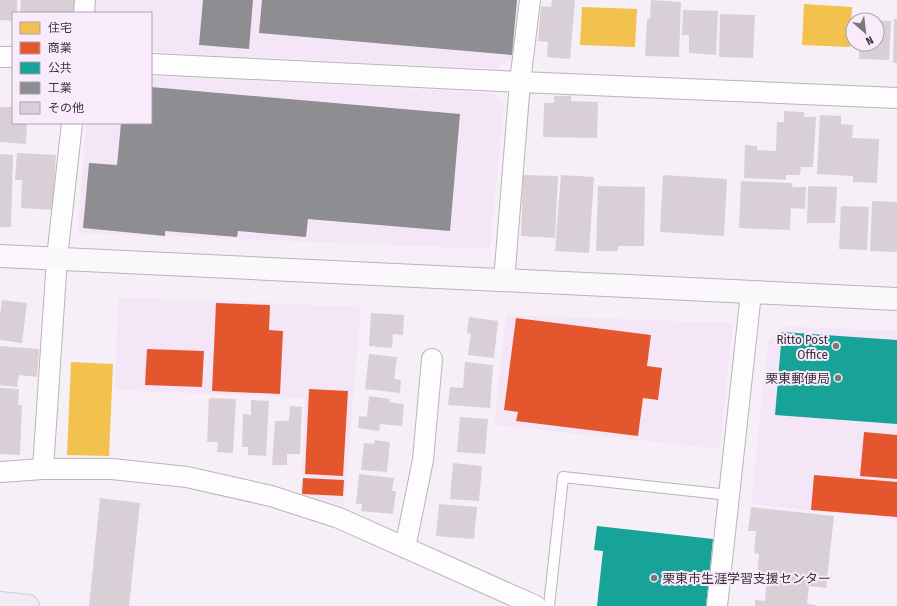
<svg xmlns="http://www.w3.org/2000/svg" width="897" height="606" font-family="'Fira Sans Condensed','Noto Sans JP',sans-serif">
<rect width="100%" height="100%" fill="#f7eff8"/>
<path fill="#f5e6f7" d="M 96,0 L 520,0 L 515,55 L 498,69 L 151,52 L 151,13 L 95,13 Z
M 151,76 L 494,93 L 504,106 L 490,249 L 81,233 L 78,231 L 86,123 L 151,123 Z
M 118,297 L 361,307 L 344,507 L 301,493 L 305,398 L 115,390 Z
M 506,315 L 733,323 L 720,449 L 494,425 Z
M 783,326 L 897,331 L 897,520 L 751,504 L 768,341 Z"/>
<path fill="#f2c14e" d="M 804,4 L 852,7 L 850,47 L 802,45 Z
M 582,7 L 637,9 L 635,47 L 580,45 Z
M 71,362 L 113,364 L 109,456 L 67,455 Z"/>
<path fill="#e4572e" d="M 216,303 L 270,305 L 269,330 L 283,331 L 280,394 L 212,391 Z
M 516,318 L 651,335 L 647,366 L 662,368 L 658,400 L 643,398 L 638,436 L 516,421 L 518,412 L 504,410 Z
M 147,349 L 204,351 L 202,387 L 145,385 Z
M 309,389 L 348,391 L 343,476 L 305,474 Z
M 864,432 L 897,435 L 897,479 L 860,476 Z
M 814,475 L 897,482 L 897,517 L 811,510 Z
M 303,478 L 344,480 L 343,496 L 302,494 Z"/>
<path fill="#17a398" d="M 782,332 L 897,340 L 897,424 L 775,415 Z
M 597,526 L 713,539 L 706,606 L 597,606 L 603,551 L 594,550 Z"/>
<path fill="#8d8d92" d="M 203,0 L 253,0 L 249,49 L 199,45 Z
M 262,0 L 517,0 L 512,55 L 259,33 Z
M 151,87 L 460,114 L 450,231 L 308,219 L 306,237 L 238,231 L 237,237 L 165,231 L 165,236 L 83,228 L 89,163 L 117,165 L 121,123 L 151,123 Z"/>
<path fill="#d8d0d6" d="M 0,0 L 17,0 L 17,13 L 13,13 L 13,21 L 0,20 Z
M 21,0 L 75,0 L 74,13 L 20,13 Z
M 552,0 L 575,0 L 570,59 L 547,57 L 548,42 L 538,41 L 541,6 L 551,7 Z
M 651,0 L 681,2 L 679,57 L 645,56 L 647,19 L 650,19 Z
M 683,10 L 718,11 L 716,55 L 689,53 L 689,35 L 682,35 Z
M 720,14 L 755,15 L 753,58 L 719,57 Z
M 894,19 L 897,19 L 897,63 L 893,63 Z
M 877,20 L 891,21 L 889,60 L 859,59 L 859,44 L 877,44 Z
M 554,96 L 571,96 L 571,101 L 598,102 L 597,138 L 543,137 L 544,103 L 554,103 Z
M 0,107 L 13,107 L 13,123 L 27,123 L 26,144 L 0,142 Z
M 784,111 L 804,112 L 804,117 L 816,117 L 813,167 L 801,167 L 800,175 L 786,175 L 786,180 L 744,178 L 745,145 L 757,146 L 757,150 L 776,151 L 777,122 L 784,122 Z
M 820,115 L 841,116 L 841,124 L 853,125 L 852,138 L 879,139 L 877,183 L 853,182 L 853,176 L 817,174 Z
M 17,153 L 56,155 L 53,210 L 21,208 L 22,180 L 15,180 Z
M 0,154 L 13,155 L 11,227 L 0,227 Z
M 523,175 L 558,176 L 555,238 L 521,236 Z
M 561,175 L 594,177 L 589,253 L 555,251 Z
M 663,175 L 727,179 L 724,236 L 660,232 Z
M 741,181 L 793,183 L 792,187 L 806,187 L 805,209 L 791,208 L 790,230 L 739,228 Z
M 598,186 L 645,187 L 644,246 L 618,246 L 618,251 L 596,251 Z
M 808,186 L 837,187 L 835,223 L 807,223 Z
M 872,201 L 897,202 L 897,252 L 870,251 Z
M 841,206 L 869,207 L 867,250 L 839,249 Z
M 2,300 L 27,303 L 22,343 L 0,340 L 0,316 Z
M 371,313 L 404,315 L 403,335 L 393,334 L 392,348 L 369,346 Z
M 469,317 L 498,321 L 494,358 L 468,355 L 471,334 L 467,333 Z
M 0,346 L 39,349 L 37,377 L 19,375 L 17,387 L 0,385 Z
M 369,354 L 397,357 L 394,379 L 401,380 L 400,393 L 365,389 Z
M 465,362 L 493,365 L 490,408 L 448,405 L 450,387 L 463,388 Z
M 0,388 L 19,389 L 18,405 L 22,405 L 20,455 L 0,454 Z
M 369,396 L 390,399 L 389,402 L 404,404 L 402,426 L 380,424 L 379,431 L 358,428 L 359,416 L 367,417 Z
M 209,398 L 236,399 L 233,453 L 217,452 L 218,442 L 207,442 Z
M 251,400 L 269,401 L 266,456 L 248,455 L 248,447 L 242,447 L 243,414 L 251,415 Z
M 290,406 L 302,407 L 300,454 L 287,454 L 287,465 L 272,465 L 275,421 L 289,421 Z
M 460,417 L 488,419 L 485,454 L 457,452 Z
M 374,440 L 390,442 L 387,472 L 361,470 L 364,443 L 374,444 Z
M 453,463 L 482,466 L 479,501 L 450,499 Z
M 359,474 L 394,478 L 392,491 L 396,491 L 393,514 L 361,511 L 362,504 L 356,504 Z
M 100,498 L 140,503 L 129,606 L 89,606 Z
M 439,504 L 477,507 L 474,539 L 436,536 Z
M 751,507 L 834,516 L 826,588 L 809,586 L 807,604 L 816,605 L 816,606 L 755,606 L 755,600 L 765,601 L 767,578 L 757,577 L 759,554 L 754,553 L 756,531 L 748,531 Z"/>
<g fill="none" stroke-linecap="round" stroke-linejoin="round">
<defs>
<path id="lane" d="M 549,606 L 563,477 L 729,495"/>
<path id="street" d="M 84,13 L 85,0
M 0,57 L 13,57
M 151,64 L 520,82 L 897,98
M 504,281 L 520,82 L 530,0
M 43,469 L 57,258 L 72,123
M 0,472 L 43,469 L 112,469 L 187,477 L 271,496 L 339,518 L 536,606
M 405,548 L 423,460 L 432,359
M 717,606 L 751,293"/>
<path id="secondary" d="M 0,256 L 897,299"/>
<path id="highway" d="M 0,603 L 28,606"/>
</defs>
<use href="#lane" stroke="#b9b3ba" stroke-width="12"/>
<use href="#street" stroke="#b9b3ba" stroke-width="22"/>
<use href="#secondary" stroke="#b9b3ba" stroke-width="24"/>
<use href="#highway" stroke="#d0cdd1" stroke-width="24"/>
<path stroke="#d3d0d4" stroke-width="2.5" stroke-dasharray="1 3" stroke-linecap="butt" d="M 94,606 L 100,546"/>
<use href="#lane" stroke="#fefdfe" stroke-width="10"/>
<use href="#street" stroke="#fefdfe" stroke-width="20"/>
<use href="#secondary" stroke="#faf8fb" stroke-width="22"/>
<use href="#highway" stroke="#f0ecf5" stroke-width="22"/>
</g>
<g fill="#7b757c" stroke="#faebfc" stroke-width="1.5">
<circle cx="836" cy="346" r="4"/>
<circle cx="838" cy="378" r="4"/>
<circle cx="654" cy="578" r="4"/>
</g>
<g text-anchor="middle" stroke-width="4" stroke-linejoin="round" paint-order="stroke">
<g font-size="13" fill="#383339" stroke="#faebfc" text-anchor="end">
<text x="828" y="344">Ritto Post<tspan x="828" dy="15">Office</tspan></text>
<text x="830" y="383">栗東郵便局</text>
<text x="662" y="583" text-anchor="start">栗東市生涯学習支援センター</text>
</g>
</g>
<rect x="12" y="12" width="140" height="112" fill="#faebfc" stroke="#aca1ae"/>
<rect x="20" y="22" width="20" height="12" fill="#f2c14e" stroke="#aca1ae"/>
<text x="48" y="32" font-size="12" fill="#383339">住宅</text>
<rect x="20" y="42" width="20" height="12" fill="#e4572e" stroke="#aca1ae"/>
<text x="48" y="52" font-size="12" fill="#383339">商業</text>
<rect x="20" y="62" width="20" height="12" fill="#17a398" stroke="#aca1ae"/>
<text x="48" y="72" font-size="12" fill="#383339">公共</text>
<rect x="20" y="82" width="20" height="12" fill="#8d8d92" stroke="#aca1ae"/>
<text x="48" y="92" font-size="12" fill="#383339">工業</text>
<rect x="20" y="102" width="20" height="12" fill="#d8d0d6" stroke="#aca1ae"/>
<text x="48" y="112" font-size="12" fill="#383339">その他</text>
<g transform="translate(865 32) rotate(152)"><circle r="19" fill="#faebfc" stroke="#aca1ae"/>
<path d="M0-3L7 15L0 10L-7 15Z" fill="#7b757c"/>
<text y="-6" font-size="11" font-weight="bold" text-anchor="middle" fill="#383339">N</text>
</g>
</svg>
